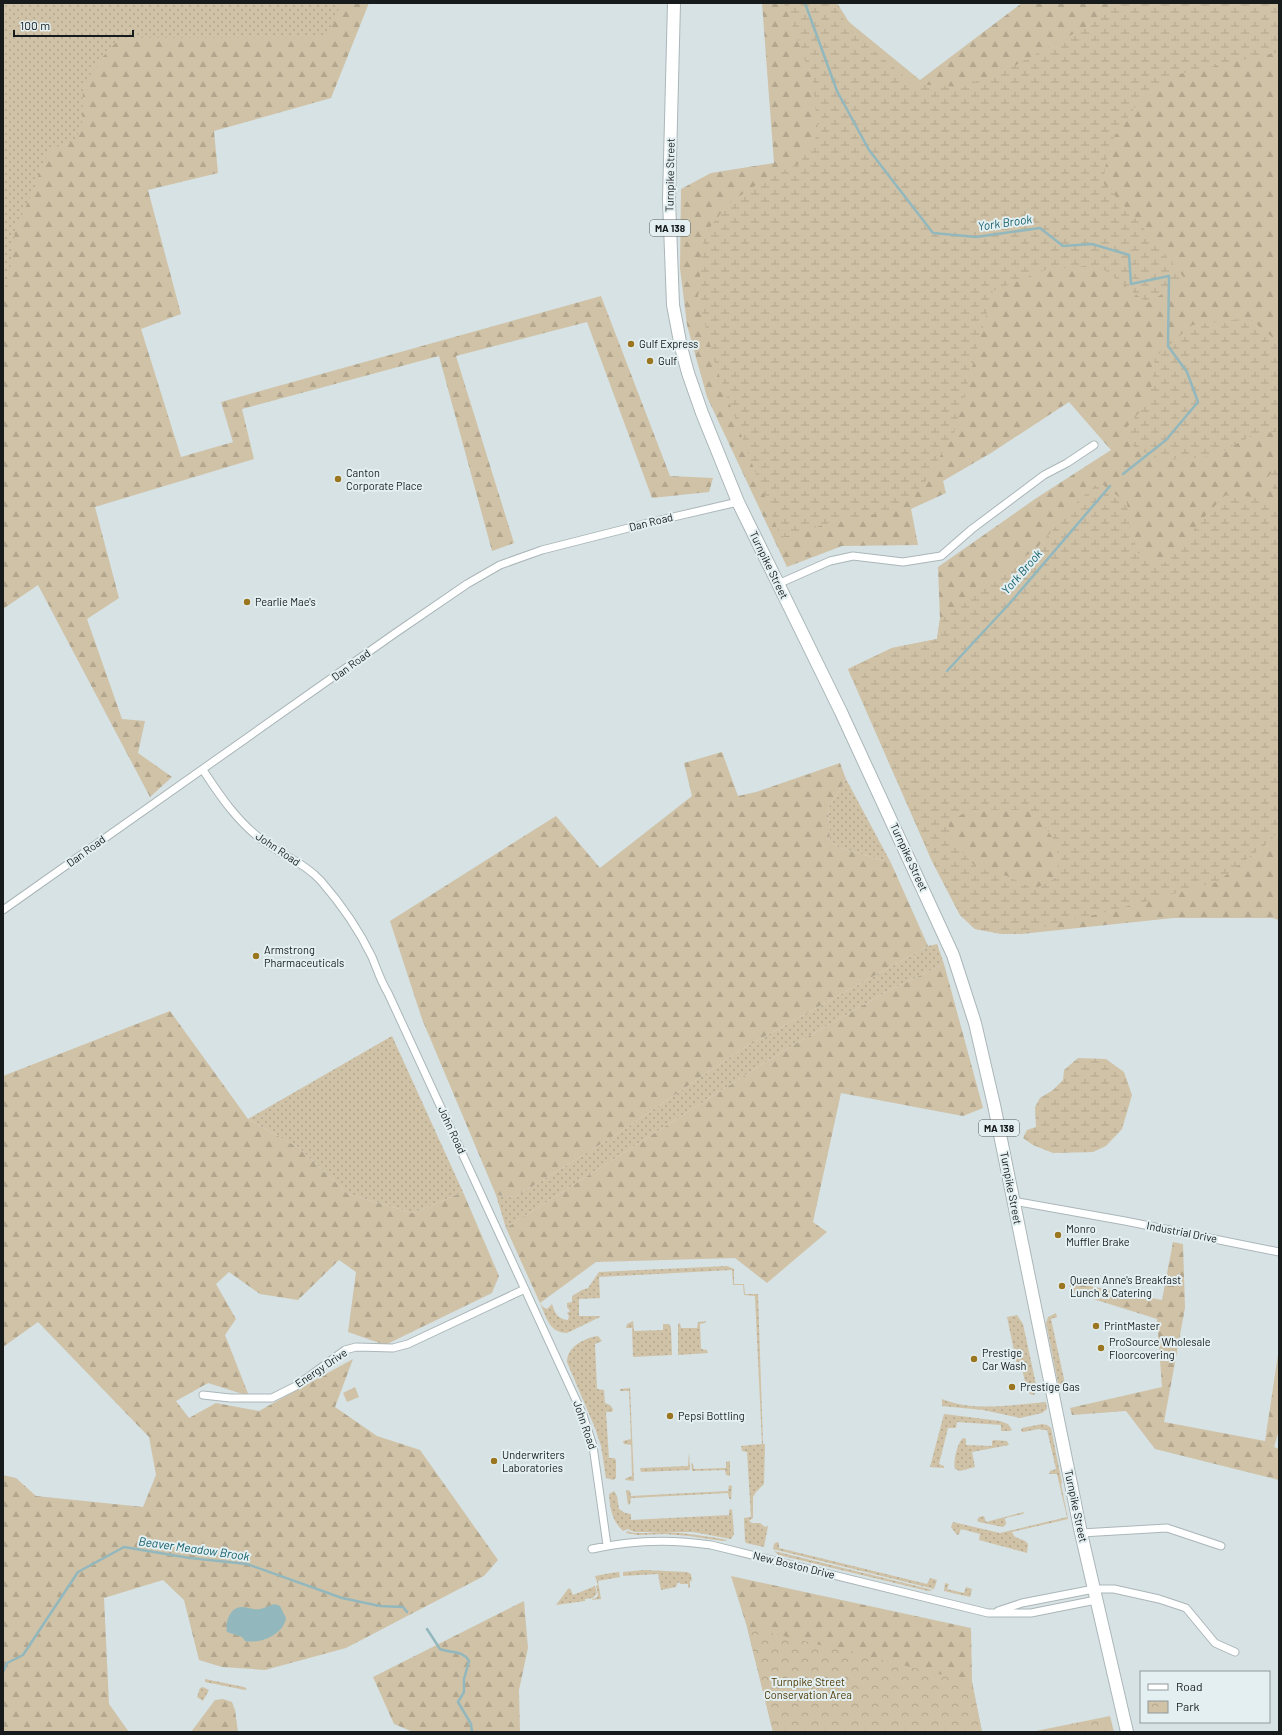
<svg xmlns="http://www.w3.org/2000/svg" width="1282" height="1735" font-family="Barlow,sans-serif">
<defs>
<pattern id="grass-dots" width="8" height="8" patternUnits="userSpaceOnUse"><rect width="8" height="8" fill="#d0c2a7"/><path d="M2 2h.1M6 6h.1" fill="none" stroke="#b2a68f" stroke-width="1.8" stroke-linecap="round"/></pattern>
<pattern id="forest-firs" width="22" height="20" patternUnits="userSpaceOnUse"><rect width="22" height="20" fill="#d0c2a7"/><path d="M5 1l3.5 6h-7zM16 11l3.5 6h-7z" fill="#b2a68f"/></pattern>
<pattern id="wetland-marsh" width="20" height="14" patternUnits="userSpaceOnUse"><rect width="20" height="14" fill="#d0c2a7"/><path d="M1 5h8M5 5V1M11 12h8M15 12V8" fill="none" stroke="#b2a68f"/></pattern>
<pattern id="park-crowns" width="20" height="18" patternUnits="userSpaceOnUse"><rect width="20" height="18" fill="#d0c2a7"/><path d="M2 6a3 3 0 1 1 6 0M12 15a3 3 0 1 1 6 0" fill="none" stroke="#b2a68f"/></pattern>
</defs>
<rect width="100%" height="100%" fill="#d6e2e4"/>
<path fill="url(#grass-dots)" d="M 3,3 L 356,3 L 340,46 L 239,69 L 3,325 Z
M 846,779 L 891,863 L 841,848 L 830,841 L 828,808 Z
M 937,944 L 944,964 L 888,991 L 788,1048 L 506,1228 L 496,1195 L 515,1197 L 617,1134 L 742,1049 L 928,946 Z
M 392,1036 L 463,1192 L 413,1213 L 348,1194 L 299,1148 L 248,1119 Z
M 727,1266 L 734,1269 L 734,1284 L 744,1284 L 745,1294 L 758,1294 L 763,1444 L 765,1444 L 764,1484 L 756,1492 L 753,1497 L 753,1518 L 749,1521 L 752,1523 L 760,1523 L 765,1527 L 768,1526 L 764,1547 L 746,1543 L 745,1541 L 744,1518 L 751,1517 L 747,1452 L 742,1451 L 741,1446 L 762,1444 L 755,1296 L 744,1295 L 743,1285 L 733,1285 L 732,1270 L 599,1277 L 600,1298 L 579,1299 L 579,1316 L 600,1316 L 600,1317 L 567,1333 C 549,1333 546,1316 540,1303 L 543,1307 L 547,1309 L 552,1304 C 555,1313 557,1319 568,1320 L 569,1316 L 567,1313 L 570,1311 L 567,1307 L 567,1303 L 572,1302 L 572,1296 L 582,1290 L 588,1288 L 599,1272 Z
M 1056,1313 L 1057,1317 L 1051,1319 L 1066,1388 L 1074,1387 L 1075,1391 L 1065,1392 L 1059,1388 L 1046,1323 L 1048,1317 Z
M 1017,1315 L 1023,1324 L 1037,1389 L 1034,1395 L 1030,1394 L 1027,1390 L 1023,1373 L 1017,1365 L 1007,1317 Z
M 633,1321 L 634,1331 L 663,1330 L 663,1324 L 669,1324 L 671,1328 L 672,1355 L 633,1357 L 632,1328 L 626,1328 L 627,1324 Z
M 706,1321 L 705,1323 L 700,1324 L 701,1349 L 707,1350 L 708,1353 L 678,1355 L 678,1324 L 680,1323 L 681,1328 L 697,1328 L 698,1322 Z
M 598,1336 L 602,1341 L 595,1344 L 597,1389 L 604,1390 L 605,1403 L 610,1405 L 613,1409 L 612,1412 L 606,1412 L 609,1458 L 614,1458 L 616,1460 L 616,1478 L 613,1480 L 606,1478 L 601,1446 L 595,1428 L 567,1362 C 567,1347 584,1338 598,1336 Z
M 630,1388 L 634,1481 L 625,1480 L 626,1478 L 632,1476 L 631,1445 L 624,1444 L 623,1441 L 631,1439 L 629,1391 L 620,1391 L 620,1389 Z
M 942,1399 C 974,1412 1012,1405 1046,1402 L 1047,1409 L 1042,1413 L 1020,1418 L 983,1410 L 942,1406 Z
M 944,1414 L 1000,1421 L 1008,1424 L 1012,1430 L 1010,1431 L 1001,1431 L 1001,1425 L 957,1422 L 956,1428 L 948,1428 L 939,1464 L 944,1466 L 944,1468 L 930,1467 Z
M 1042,1424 L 1047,1425 L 1051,1428 L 1062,1483 L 1061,1484 L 1068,1519 L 1012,1532 L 1014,1536 C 1019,1540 1024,1539 1028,1544 L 1027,1553 L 979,1540 L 980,1534 L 961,1529 L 959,1534 L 957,1535 L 951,1527 L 953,1522 L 1000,1533 L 1067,1517 L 1057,1474 L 1049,1474 L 1050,1471 L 1056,1469 L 1047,1430 L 1042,1430 L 1039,1429 L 1023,1432 L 1021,1431 L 1022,1428 Z
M 963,1438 L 966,1439 L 966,1445 L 992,1446 L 992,1441 L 994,1440 L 1007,1441 L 1009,1445 L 972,1452 L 975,1467 L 960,1471 L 955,1469 C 953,1462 957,1443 963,1438 Z
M 689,1452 L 690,1470 L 641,1472 L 640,1468 L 688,1466 Z
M 730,1461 L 730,1476 L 726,1475 L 725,1470 L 692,1471 L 691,1463 L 693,1464 L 694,1469 L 726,1468 L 726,1462 Z
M 729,1485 L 732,1486 L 731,1500 L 729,1498 L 728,1493 L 631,1498 L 630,1504 L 628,1505 L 626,1491 L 627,1490 L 630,1491 L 631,1496 L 728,1491 Z
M 614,1491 L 617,1496 L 619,1509 L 625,1513 L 631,1514 L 631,1520 L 729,1515 L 729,1510 L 732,1509 L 734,1534 L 731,1539 L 693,1532 L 635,1532 L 627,1529 L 623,1531 C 612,1521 610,1508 609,1494 Z
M 1024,1512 L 1023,1514 L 1005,1518 L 1006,1524 L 1003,1527 L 979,1522 L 977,1520 L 979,1517 L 984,1516 L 986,1522 Z
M 627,1531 C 638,1535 652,1532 664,1532 C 686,1533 707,1536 728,1540 L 723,1541 L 689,1536 L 665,1534 L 638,1535 L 626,1533 Z
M 777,1542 L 779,1543 L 779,1548 L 927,1584 L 930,1578 L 937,1580 L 934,1589 L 773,1549 L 774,1544 Z
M 774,1551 L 933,1590 L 928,1591 L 779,1555 Z
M 644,1570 L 687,1572 L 691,1574 L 692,1581 L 690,1581 L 690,1587 L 688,1588 L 688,1584 L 681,1584 L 678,1582 L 676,1587 L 661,1590 L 658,1574 L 623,1576 L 623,1572 Z
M 611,1573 L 619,1572 L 620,1577 L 598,1581 L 601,1599 L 591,1600 L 597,1597 L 598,1594 L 596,1586 L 598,1585 L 595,1576 Z
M 945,1583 L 949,1584 L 947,1589 L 964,1593 L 966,1587 L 972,1589 L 970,1597 L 944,1591 Z
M 595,1586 L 597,1593 L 593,1598 L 585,1599 L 585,1601 L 556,1605 L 568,1589 L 570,1588 L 573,1595 Z
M 205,1679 L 244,1687 L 247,1689 L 245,1690 L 205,1682 Z
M 203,1687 L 209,1690 L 203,1701 L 197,1697 L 200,1688 Z"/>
<path fill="url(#forest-firs)" d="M 341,3 L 369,3 L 331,98 L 214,131 L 218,173 L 148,190 L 181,314 L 141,329 L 181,457 L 233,442 L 221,402 L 601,296 L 670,476 L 713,478 L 709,492 L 652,498 L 587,322 L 456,356 L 514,543 L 492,551 L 439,356 L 242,409 L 254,459 L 95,507 L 119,598 L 87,619 L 122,719 L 145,721 L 138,753 L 172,777 L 150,797 L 38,585 L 3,609 L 3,299 L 8,285 L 15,230 L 34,189 L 43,162 L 50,150 L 74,140 L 82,128 L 83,86 L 100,60 L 120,38 L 328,37 Z
M 762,3 L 837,3 L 849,22 L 920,80 L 1022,3 L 1279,3 L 1279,920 L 1272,918 L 1173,918 L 1021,934 L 1002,934 L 975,929 L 960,915 L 932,861 L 848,669 L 892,648 L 937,639 L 940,619 L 938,567 L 1035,499 L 1111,450 L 1069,402 L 991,453 L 943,481 L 946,493 L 911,509 L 918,545 L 842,546 L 787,567 L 707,397 L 687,325 L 680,268 L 681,189 L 711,173 L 774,163 Z
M 722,752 L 738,796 L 756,792 L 840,763 L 846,779 L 828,808 L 830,841 L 841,848 L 891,863 L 928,946 L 742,1049 L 617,1134 L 515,1197 L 496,1195 L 422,1019 L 390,921 L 556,816 L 600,868 L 692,796 L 684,763 Z
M 944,964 L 983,1108 L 963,1116 L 841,1093 L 813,1222 L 827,1232 L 767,1283 L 735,1258 L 596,1262 L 540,1303 L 506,1228 L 788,1048 L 888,991 Z
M 170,1011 L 248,1119 L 299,1148 L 348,1194 L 413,1213 L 463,1192 L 499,1276 L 492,1293 L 385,1345 L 348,1332 L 356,1272 L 339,1260 L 298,1300 L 260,1294 L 229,1272 L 216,1284 L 236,1319 L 225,1335 L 249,1396 L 208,1383 L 176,1401 L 189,1418 L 216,1403 L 259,1411 L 353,1359 L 335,1407 L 377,1436 L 420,1450 L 498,1560 L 484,1576 L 346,1648 L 265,1670 L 222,1667 L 199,1660 L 184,1600 L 163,1580 L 104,1598 L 109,1704 L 129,1732 L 3,1732 L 3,1475 L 16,1478 L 36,1496 L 143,1507 L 156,1475 L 149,1437 L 38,1322 L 3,1347 L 3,1076 Z
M 1173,1242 L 1183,1244 L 1185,1308 L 1164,1422 L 1265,1441 L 1279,1348 L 1279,1430 L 1274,1447 L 1279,1449 L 1279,1480 L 1155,1449 L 1126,1411 L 1072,1415 L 1070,1408 L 1162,1387 L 1157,1319 L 1071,1292 L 1069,1282 L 1162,1300 Z
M 731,1576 L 971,1628 L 972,1682 L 982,1732 L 773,1732 L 747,1627 Z
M 524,1601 L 528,1648 L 519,1690 L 520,1732 L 413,1732 L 394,1724 L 373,1677 Z
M 223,1699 L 232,1702 L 235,1710 L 238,1732 L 191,1732 L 215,1700 Z"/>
<path fill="url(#wetland-marsh)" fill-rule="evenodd" d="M 784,3 L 833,3 L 851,31 L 913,84 L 962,87 L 1016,65 L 1091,24 L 1119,3 L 1279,3 L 1279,52 L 1175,75 L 1135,107 L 1109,145 L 1103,182 L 1135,218 L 1186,280 L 1147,303 L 1098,265 L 1045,270 L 993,291 L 954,433 L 922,487 L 894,511 L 839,520 L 781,538 L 749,456 L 715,364 L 698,297 L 704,235 L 728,204 L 769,176 L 799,164 L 818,134 L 813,82 Z
M 1249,318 L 1272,337 L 1279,338 L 1279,431 L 1253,435 L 1214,456 L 1184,459 L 1160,460 L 1131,445 L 1127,427 L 1150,399 L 1155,357 L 1192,325 Z
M 1279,463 L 1279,494 L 1274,491 L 1268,477 Z
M 1099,482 L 1127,503 L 1130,528 L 1138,553 L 1163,564 L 1183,547 L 1197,525 L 1226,494 L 1261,498 L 1279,511 L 1279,831 L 1269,842 L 1217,882 L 1099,914 L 1063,921 L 1021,934 L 1002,934 L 975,929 L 960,915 L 932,861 L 848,669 L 892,648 L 937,639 L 940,619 L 1001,573 L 1036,549 L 1076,503 ZM 970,810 L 1027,810 C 1051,831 1064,845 1056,878 L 1034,889 L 1007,876 L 976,867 L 952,841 L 948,822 Z
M 1078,1058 L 1106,1059 L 1124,1072 L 1132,1095 L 1122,1129 L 1106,1146 L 1093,1152 L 1053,1153 L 1033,1145 L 1023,1138 L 1027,1130 L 1036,1127 L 1035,1107 L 1040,1098 L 1053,1090 L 1063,1080 L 1064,1070 Z"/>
<path fill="url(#park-crowns)" d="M 747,1627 L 972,1682 L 982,1732 L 773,1732 Z
M 1110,1716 L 1114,1732 L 1031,1732 Z"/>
<path fill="#d0c2a7" d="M 355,1387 L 359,1397 L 347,1402 L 343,1393 Z"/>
<path fill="#92b8be" d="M 275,1604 L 280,1606 L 286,1618 C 283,1635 261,1644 245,1641 L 242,1637 L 227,1632 C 225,1623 229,1608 241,1607 C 247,1607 254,1610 260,1609 C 265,1608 270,1605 275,1604 Z"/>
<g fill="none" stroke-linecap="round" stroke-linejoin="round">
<path stroke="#92b8be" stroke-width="2.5" d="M 805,3 L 837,91 L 869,150 L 933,233 L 976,237 L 1040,228 L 1063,246 L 1092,244 L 1129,255 L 1131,284 L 1169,276 L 1168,346 L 1187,372 L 1198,402 L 1166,440 L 1123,474
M 947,671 L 1010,603 L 1110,486
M 427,1629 L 440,1649 C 450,1653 463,1650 469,1661 L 464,1679 L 464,1692 L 458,1702 L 471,1724 L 472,1732
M 3,1672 L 7,1663 L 23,1655 L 78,1572 L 124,1547 L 190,1558 L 247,1564 L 342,1598 L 380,1606 L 403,1607 L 407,1612"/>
<defs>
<path id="minor" d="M 778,584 L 830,561 L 853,556 L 903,562 L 941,556 L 972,529 L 1044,475 L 1067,463 L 1094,445
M 203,770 C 220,796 237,821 262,840 C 281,855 305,863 321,881 C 341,904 359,930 372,957 C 377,969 381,982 388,993 L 583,1415 L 593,1446 L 607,1545
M 3,910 L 394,634 L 467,584 L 500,565 L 542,550 L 656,521 L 738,502
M 1013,1201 L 1125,1221 L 1279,1252
M 203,1395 L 230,1398 L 272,1398 L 296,1386 L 345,1350 L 356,1347 L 393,1348 L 408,1344 L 525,1289
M 1081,1533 L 1167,1528 L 1221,1546
M 592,1549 C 631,1540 672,1539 711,1545 L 988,1613 L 1031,1613 L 1096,1600
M 998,1611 L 1022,1603 L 1094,1589 L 1114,1589 L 1159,1599 L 1186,1608 L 1215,1643 L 1235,1652"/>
<path id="primary" d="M 674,3 L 669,199 L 673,305 L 681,347 L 688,373 L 702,413 L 738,502 L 841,712 L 953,955 L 975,1023 L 994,1105 L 1081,1533 L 1127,1732"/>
</defs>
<use href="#minor" stroke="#abb6b8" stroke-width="9"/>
<use href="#primary" stroke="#abb6b8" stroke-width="14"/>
<use href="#minor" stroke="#fff" stroke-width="7"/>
<use href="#primary" stroke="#fff" stroke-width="12"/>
</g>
<g fill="#9b7621" stroke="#e3eff1" stroke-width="1.5">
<circle cx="631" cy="344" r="4"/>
<circle cx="650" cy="361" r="4"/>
<circle cx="338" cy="479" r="4"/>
<circle cx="247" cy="602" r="4"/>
<circle cx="256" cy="956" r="4"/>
<circle cx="1058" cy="1235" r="4"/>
<circle cx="1062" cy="1286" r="4"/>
<circle cx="1096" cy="1326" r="4"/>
<circle cx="1101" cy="1348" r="4"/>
<circle cx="974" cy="1359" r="4"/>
<circle cx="1012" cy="1387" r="4"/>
<circle cx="670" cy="1416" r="4"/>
<circle cx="494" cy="1461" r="4"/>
</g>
<g text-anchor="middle" stroke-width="4" stroke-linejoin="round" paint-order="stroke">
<g fill="#e3eff1" stroke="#545b5c" stroke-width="1">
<rect x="650" y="220" width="40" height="16" rx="3"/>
<rect x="979" y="1120" width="40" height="16" rx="3"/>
</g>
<g font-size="10" font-weight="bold" fill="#171b1c">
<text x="670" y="232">MA 138</text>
<text x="999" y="1132">MA 138</text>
</g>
<g font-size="11" fill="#171b1c" stroke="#e3eff1">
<text transform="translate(670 175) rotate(-89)" y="4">Turnpike Street</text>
<text transform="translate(651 522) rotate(-14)" y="4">Dan Road</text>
<text transform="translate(769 565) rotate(64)" y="4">Turnpike Street</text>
<text transform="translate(351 665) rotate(-36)" y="4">Dan Road</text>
<text transform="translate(278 849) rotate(34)" y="4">John Road</text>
<text transform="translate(86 851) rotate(-36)" y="4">Dan Road</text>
<text transform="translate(909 857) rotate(65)" y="4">Turnpike Street</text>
<text transform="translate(452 1130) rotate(65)" y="4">John Road</text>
<text transform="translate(1011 1188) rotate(79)" y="4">Turnpike Street</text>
<text transform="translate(1182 1232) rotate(11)" y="4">Industrial Drive</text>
<text transform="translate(321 1368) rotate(-34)" y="4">Energy Drive</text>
<text transform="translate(585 1425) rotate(71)" y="4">John Road</text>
<text transform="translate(1076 1506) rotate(78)" y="4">Turnpike Street</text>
<text transform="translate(794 1565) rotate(14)" y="4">New Boston Drive</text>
</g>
<g font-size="11" fill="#171b1c" stroke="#e3eff1" text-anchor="start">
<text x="639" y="348">Gulf Express</text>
<text x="658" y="365">Gulf</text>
<text x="346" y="477">Canton<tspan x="346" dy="13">Corporate Place</tspan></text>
<text x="255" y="606">Pearlie Mae's</text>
<text x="264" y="954">Armstrong<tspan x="264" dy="13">Pharmaceuticals</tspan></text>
<text x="1066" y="1233">Monro<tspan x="1066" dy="13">Muffler Brake</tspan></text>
<text x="1070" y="1284">Queen Anne's Breakfast<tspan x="1070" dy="13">Lunch &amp; Catering</tspan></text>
<text x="1104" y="1330">PrintMaster</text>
<text x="1109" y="1346">ProSource Wholesale<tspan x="1109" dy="13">Floorcovering</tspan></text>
<text x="982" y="1357">Prestige<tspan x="982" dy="13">Car Wash</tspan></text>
<text x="1020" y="1391">Prestige Gas</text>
<text x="678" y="1420">Pepsi Bottling</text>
<text x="502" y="1459">Underwriters<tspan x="502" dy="13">Laboratories</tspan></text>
</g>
<g font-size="11" fill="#4e3903" stroke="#e3eff1">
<text x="808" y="1686">Turnpike Street<tspan x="808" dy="13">Conservation Area</tspan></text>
</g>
<g font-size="12" font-style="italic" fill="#14606b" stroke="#e3eff1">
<text transform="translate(1005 223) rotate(-8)" y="4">York Brook</text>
<text transform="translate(1022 572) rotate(-49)" y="4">York Brook</text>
<text transform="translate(194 1549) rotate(8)" y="4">Beaver Meadow Brook</text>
</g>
</g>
<rect width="1282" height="1735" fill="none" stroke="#171b1c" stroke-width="8"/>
<rect x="1140" y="1671" width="130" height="52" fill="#e3eff1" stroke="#919a9c"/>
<rect x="1148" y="1684" width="20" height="6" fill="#ffffff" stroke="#919a9c"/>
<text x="1176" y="1691" font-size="12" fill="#171b1c">Road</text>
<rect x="1148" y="1701" width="20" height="12" fill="url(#park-crowns)" stroke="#919a9c"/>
<text x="1176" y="1711" font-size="12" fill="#171b1c">Park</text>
<path d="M14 30v6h119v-6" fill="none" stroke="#171b1c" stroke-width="2"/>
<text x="20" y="30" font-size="12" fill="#171b1c" stroke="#e3eff1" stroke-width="3" paint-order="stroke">100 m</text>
</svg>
